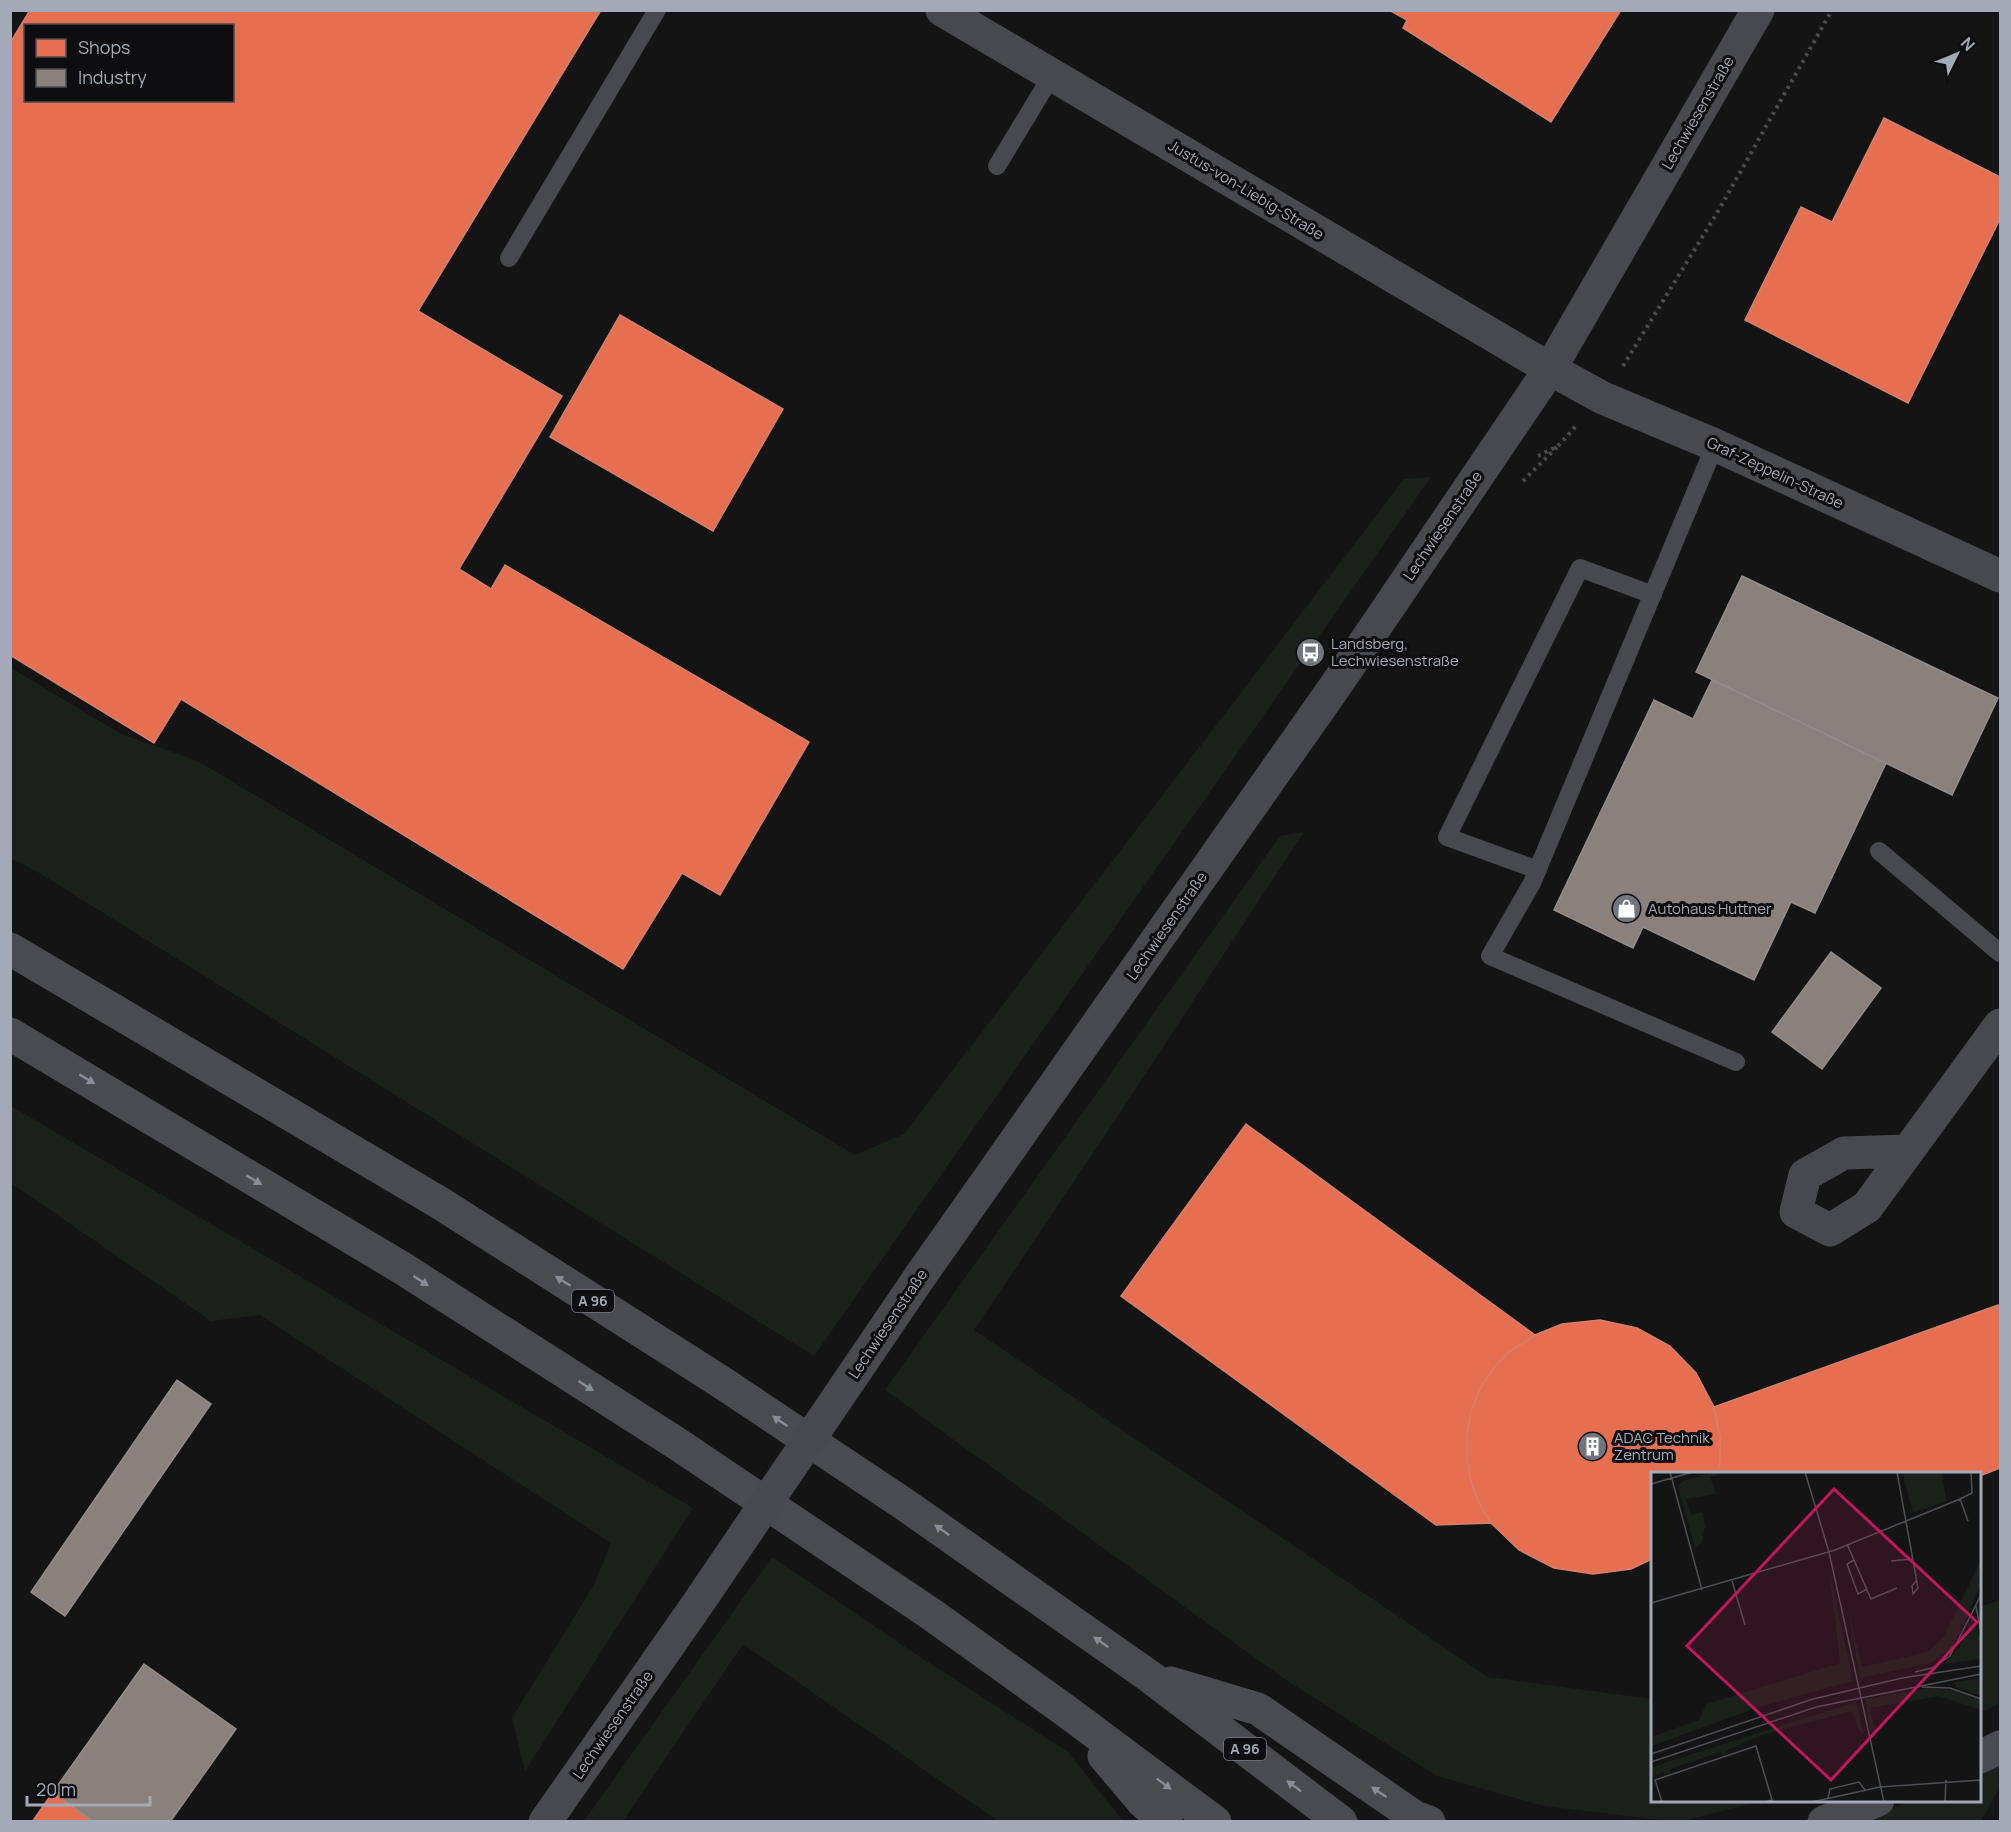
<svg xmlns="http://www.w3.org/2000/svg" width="2011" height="1832" font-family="Manrope,sans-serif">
<rect width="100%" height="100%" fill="#141414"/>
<path fill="#1a211b" d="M 1431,477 L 814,1356 L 41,874 L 11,858 L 11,668 L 121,734 L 198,761 L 855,1155 L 904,1134 L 1404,479 Z
M 1304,832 L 1106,1134 L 974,1330 L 1488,1677 L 1652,1699 L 1652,1800 L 1762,1801 L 1682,1821 L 1670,1821 L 1544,1806 L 1437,1776 L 1286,1680 L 885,1390 L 1280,836 Z
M 11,1106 L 693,1508 L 525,1771 L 512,1718 L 594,1585 L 611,1543 L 260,1315 L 211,1321 L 11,1183 Z
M 772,1557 L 917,1655 L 1068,1752 L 1123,1821 L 998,1821 L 743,1644 L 623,1821 L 584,1821 Z
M 2000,1600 L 2000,1703 L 1980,1713 L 1980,1607 Z
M 2000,1758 L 2000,1787 L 1981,1821 L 1859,1822 L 1911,1801 L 1980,1800 L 1980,1768 Z"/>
<path fill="#e76f51" stroke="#d3806f" stroke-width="1.5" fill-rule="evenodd" d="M 30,10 L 601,10 L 418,311 L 562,396 L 459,569 L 491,589 L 505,565 L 809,742 L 720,895 L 682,873 L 623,969 L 181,699 L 154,743 L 10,655 L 10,43 ZM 26,26 L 232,26 L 232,100 L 26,100 Z
M 1389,10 L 1621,10 L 1551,122 L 1403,28 L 1407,20 Z
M 1884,118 L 2000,177 L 2000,219 L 1908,403 L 1745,320 L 1801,207 L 1832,222 Z
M 620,315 L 783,409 L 713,531 L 550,437 Z
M 1246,1124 L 1535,1335 L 1509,1352 L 1493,1369 L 1480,1389 L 1471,1411 L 1467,1434 L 1467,1458 L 1471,1481 L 1479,1503 L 1491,1523 L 1436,1525 L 1121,1296 Z
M 1998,1305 L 2000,1312 L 2000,1468 L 1980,1476 L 1980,1474 L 1718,1474 L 1720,1460 L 1720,1437 L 1714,1407 Z
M 1600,1320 L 1637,1328 L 1670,1346 L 1696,1373 L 1714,1407 L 1720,1437 L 1720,1460 L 1718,1474 L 1652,1474 L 1652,1559 L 1631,1569 L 1593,1574 L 1554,1568 L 1519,1550 L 1491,1523 L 1479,1503 L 1471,1481 L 1467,1458 L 1467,1434 L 1471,1411 L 1480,1389 L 1493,1369 L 1509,1352 L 1535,1335 L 1562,1324 Z
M 53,1792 L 94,1822 L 32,1822 Z"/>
<path fill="#8a817c" stroke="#928d8d" stroke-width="1.5" d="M 1742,576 L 1998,698 L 1952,795 L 1696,672 Z
M 1712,680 L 1886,763 L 1815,913 L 1791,902 L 1754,980 L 1643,927 L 1633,948 L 1554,910 L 1654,700 L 1693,719 Z
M 1831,952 L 1881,988 L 1822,1069 L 1772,1032 Z
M 177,1380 L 211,1404 L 65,1616 L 31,1592 Z
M 144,1664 L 236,1729 L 170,1822 L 94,1822 L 53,1792 Z"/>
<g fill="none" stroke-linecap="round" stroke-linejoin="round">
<path stroke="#494b4f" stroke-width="4" stroke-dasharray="3 4.5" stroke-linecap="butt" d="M 1623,366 L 1717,213 L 1832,10
M 1538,456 L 1558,446 L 1576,426
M 1523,481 L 1558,446"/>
<path stroke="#48494d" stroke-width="18" d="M 997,166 L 1052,75
M 509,258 L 657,10
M 1715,445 L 1532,883 L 1490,956 L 1736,1062
M 1879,851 L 2000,953
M 1538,870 L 1447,837 L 1580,568 L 1653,595"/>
<path stroke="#48494d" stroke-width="33" d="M 942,10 L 1550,369 L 1603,398 L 1715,445 L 2000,576
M 1907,1151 L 1844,1153 L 1805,1175 L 1796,1212 L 1830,1230 L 1867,1207 L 2000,1025"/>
<path stroke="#48494d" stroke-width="33" d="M 921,1275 L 1336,685 L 1550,369 L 1758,10
M 545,1822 L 692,1612"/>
<path stroke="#4a4b4e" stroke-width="33" d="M 10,949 L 440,1203 L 718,1380 L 904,1504 L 1149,1676 L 1341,1822
M 10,1034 L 402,1268 L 676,1443 L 931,1614 L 1066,1711 L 1215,1822
M 1171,1683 L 1258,1709 L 1415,1817 L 1429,1822
M 1104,1756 L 1143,1802 L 1166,1822
M 1980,1757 L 2000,1747
M 1824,1822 L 1878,1800"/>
<path stroke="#48494d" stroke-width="33" d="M 692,1612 L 921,1275"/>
</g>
<defs><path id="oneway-solid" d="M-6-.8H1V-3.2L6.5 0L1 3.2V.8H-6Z" transform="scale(1.5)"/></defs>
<g fill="#888d97">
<use href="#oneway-solid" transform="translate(87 1079) rotate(31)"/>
<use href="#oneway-solid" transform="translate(254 1180) rotate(31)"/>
<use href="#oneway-solid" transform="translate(421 1281) rotate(33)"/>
<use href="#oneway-solid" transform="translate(563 1281) rotate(-148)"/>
<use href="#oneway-solid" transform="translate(586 1386) rotate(33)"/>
<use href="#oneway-solid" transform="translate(780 1421) rotate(-146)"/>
<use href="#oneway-solid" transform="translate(942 1530) rotate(-145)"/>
<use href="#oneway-solid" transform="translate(1101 1642) rotate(-145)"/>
<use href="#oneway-solid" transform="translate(1164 1784) rotate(37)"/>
<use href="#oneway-solid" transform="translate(1294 1786) rotate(-143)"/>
<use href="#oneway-solid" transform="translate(1379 1792) rotate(-146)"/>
</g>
<defs>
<symbol id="bus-disc" viewBox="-11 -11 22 22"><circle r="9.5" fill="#71757d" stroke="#0e0e10"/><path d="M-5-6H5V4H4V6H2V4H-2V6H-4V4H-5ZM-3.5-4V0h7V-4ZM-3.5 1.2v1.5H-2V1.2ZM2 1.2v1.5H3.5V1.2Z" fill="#fff"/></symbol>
<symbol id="shop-disc" viewBox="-11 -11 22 22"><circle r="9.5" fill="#71757d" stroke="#0e0e10"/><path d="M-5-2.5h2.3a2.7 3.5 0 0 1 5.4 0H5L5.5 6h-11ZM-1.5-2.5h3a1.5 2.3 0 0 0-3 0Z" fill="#fff"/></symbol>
<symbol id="building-disc" viewBox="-11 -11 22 22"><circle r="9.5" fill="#71757d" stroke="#0e0e10"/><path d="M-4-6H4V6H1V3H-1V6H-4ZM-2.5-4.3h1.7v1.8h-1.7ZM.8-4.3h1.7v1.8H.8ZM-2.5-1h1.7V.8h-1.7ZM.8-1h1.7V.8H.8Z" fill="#fff"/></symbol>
</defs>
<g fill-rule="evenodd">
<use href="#bus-disc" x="1294" y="636" width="33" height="33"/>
<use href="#shop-disc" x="1610" y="892" width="33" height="33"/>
<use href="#building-disc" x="1576" y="1430" width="33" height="33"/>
</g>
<g text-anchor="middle" stroke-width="6" stroke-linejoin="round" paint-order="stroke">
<g fill="#0e0e10" stroke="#767a84" stroke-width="1.5">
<rect x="572" y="1290" width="42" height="22" rx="4.5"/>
<rect x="1224" y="1738" width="42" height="22" rx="4.5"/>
</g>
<g font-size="14" font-weight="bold" fill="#a3a9b6">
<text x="593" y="1306">A 96</text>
<text x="1245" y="1754">A 96</text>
</g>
<g font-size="15" fill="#a3a9b6" stroke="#0e0e10">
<text transform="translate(1698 113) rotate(-60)" y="5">Lechwiesenstraße</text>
<text transform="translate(1246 190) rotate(31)" y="5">Justus-von-Liebig-Straße</text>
<text transform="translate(1775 473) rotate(25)" y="5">Graf-Zeppelin-Straße</text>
<text transform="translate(1443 526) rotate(-56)" y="5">Lechwiesenstraße</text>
<text transform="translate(1167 926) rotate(-55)" y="5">Lechwiesenstraße</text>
<text transform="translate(888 1324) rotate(-56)" y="5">Lechwiesenstraße</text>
<text transform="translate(613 1725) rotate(-55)" y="5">Lechwiesenstraße</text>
</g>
<g font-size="15" fill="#a3a9b6" stroke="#0e0e10" text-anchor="start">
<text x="1331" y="649">Landsberg,<tspan x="1331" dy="17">Lechwiesenstraße</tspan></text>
<text x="1648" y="914">Autohaus Huttner</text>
<text x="1614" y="1443">ADAC Technik<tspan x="1614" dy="17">Zentrum</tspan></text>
</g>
</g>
<g transform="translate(1651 1472)">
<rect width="330" height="330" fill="#141414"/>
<path d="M 62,0 L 73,0 L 59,5 L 65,22 L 35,27 L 40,43 L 51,40 L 54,54 L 51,70 L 44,77 L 27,14 L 32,9 ZM 251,0 L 291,0 L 295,29 L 262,41 ZM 330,88 L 330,113 L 301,176 L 280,191 L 209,206 L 196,133 L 211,195 L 276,180 L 292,166 ZM 178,97 L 202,209 L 108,235 L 0,274 L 0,265 L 48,248 L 55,232 L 189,191 ZM 321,147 L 330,167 L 330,187 L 294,192 L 308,176 ZM 330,206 L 330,224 L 305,215 L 303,210 ZM 278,216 L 304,219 L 330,228 L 330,238 L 288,224 L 219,236 L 226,267 L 222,267 L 214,227 ZM 205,230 L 213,262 L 208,259 L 201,239 L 111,263 L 76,278 L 77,282 L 71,284 L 69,280 L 19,297 L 20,302 L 14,304 L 12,300 L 0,305 L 0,296 L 13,291 Z" fill="#1a211b"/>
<path fill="none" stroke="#4d5055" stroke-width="1.5" d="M 19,0 L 51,118M 154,0 L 178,80 L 233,330M 246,0 L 267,116 L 262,122 L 261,114 L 265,109M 0,12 L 42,0M 309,27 L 317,49M 196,72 L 220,127 L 246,116M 203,88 L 196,92 L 207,122 L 216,117M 240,89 L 261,87M 81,109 L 94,153M 0,131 L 184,78 L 309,27 L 321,21 L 320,0M 325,134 L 330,161M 264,200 L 281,196 L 299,184 L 330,123M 271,215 L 299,216 L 330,227M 0,282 L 162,227 L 251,206 L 330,194M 0,290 L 165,235 L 330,202M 177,326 L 179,317 L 208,310 L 214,318M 11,330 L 4,308 L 105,274 L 121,328 L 114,330M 161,330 L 229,315 L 330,308M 294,330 L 295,308"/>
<path fill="#c2185b" fill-opacity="0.15" stroke="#c2185b" stroke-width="3" d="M 183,17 L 326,150 L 180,308 L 36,174 Z"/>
<rect width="330" height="330" fill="none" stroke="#a3a9b6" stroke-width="3"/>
</g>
<rect width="2011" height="1832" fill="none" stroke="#a3a9b6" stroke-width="24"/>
<rect x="24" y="24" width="210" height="78" fill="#0e0e10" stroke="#4a4c52" stroke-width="1.5"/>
<rect x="36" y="39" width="30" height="18" fill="#e76f51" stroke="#4a4c52" stroke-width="1.5"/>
<text x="78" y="54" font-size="18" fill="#a3a9b6">Shops</text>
<rect x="36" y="69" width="30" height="18" fill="#8a817c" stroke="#4a4c52" stroke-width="1.5"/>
<text x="78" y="84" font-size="18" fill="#a3a9b6">Industry</text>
<g transform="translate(1957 54) rotate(47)" stroke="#0e0e10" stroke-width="4.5" paint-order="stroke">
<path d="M0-4.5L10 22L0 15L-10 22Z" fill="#a3a9b6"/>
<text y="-9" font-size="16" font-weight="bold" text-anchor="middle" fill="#a3a9b6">N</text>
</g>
<path d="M27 1796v9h123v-9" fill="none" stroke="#a3a9b6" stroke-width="3"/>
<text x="36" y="1796" font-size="18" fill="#a3a9b6" stroke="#0e0e10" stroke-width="4.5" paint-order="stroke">20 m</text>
</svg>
